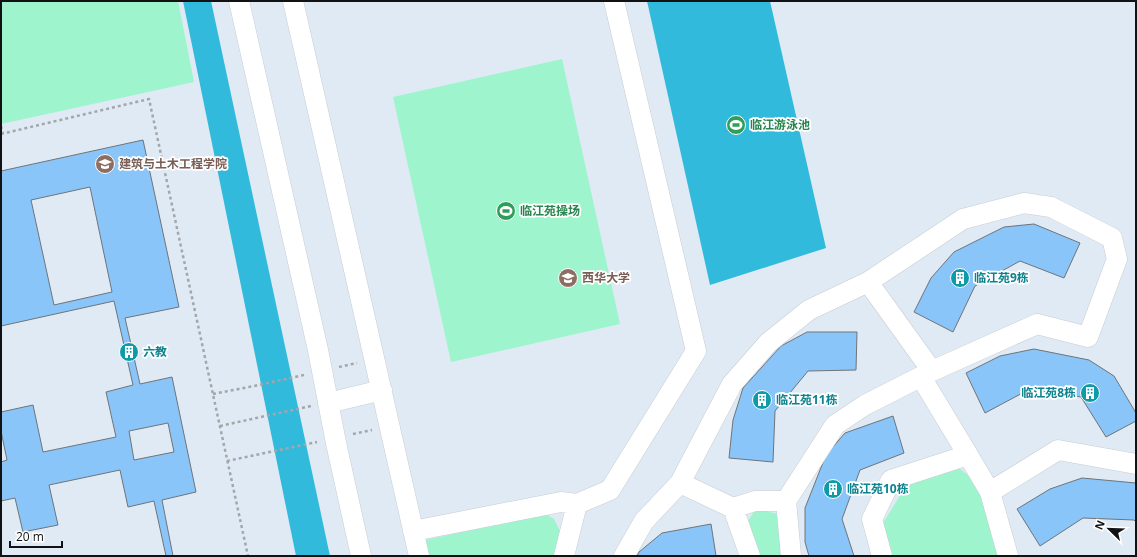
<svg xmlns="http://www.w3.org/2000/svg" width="1137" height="557" font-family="'Open Sans','Noto Sans SC',sans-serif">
<rect width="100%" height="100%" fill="#f0f5f9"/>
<path fill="#dfeaf4" d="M 1,1 L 1136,1 L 1136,556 L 1,556 Z"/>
<path fill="#9ef4cc" d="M 1,1 L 178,1 L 194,82 L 1,124 Z
M 562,59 L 620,324 L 451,362 L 393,97 Z
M 959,468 L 969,476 L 984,496 L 1000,556 L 890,556 L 883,523 L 906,486 Z
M 757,508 L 777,514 L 788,556 L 756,556 L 746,523 Z
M 546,514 L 554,519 L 562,535 L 556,556 L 428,556 L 425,540 Z"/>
<path fill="#31badb" d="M 183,1 L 211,1 L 330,556 L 296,556 Z
M 647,1 L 770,1 L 826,248 L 710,285 Z"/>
<path fill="#8ac5f9" stroke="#707478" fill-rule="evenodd" d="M 143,140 L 179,307 L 125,318 L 140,384 L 172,377 L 196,492 L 162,500 L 173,556 L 166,556 L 154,501 L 128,507 L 120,470 L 49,485 L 58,525 L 23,532 L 15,498 L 1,501 L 1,462 L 7,460 L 1,431 L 1,412 L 33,405 L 43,452 L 116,437 L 106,392 L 133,385 L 114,301 L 1,326 L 1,171 ZM 90,187 L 112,292 L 54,305 L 31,200 ZM 168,423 L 174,452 L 134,460 L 129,431 Z
M 1034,224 L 1080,243 L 1064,278 L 1020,261 L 975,286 L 953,332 L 914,312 L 931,278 L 954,252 L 1004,227 Z
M 807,332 L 857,332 L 856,370 L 808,371 L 775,411 L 773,462 L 729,458 L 733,420 L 743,388 L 781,346 Z
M 1034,349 L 1089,360 L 1114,376 L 1136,413 L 1136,421 L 1106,437 L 1081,397 L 1030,389 L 985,413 L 966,373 L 1000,356 Z
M 893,416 L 904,453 L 860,470 L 842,519 L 854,556 L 809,556 L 805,542 L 805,508 L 826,455 L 845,433 Z
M 1082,478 L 1136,483 L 1136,522 L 1134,520 L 1083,518 L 1040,546 L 1017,509 L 1050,489 Z
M 711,524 L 716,556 L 637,556 L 639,552 L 662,533 Z"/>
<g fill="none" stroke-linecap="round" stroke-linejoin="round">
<defs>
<path id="minor" d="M 239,1 L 318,350 L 336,443 L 361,556
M 293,1 L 419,556
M 868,282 L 932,371
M 921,377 L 968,455
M 328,403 L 382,390
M 680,483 L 733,508 L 750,556
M 990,492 L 1058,450 L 1136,464
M 733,508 L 755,501 L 786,501
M 413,531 L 561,502 L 577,504 L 610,490 L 696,351 L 614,1
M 564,556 L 577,504
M 624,556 L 644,521 L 680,483 L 732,384 L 768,343 L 809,310 L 868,282 L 963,219 L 1024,203 L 1051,207 L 1112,238 L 1117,259 L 1088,337 L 1037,324 L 932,371 L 865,405 L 835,425 L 786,501 L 791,556
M 882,556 L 872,519 L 891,480 L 968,455 L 990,492 L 1008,556"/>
</defs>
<use href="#minor" stroke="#c9cdd2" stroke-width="21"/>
<path stroke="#a3a7aa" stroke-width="2.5" stroke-dasharray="3 3" stroke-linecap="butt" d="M 1,126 L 3,134
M 1,134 L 149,99 L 248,556
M 339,367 L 357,363
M 213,394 L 254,386 L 304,375
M 220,426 L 311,406
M 353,434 L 372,430
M 227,461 L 317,442"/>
<use href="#minor" stroke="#fff" stroke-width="20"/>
</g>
<defs>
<symbol id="stadium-disc" viewBox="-11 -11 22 22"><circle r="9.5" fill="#2e9e5b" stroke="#fff"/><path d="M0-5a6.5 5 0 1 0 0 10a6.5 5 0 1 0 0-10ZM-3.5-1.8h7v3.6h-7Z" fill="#fff"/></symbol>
<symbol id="university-disc" viewBox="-11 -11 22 22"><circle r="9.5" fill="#8d6e63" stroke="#fff"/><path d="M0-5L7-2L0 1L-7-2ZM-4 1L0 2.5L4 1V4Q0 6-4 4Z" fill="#fff"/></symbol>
<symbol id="building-disc" viewBox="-11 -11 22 22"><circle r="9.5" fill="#0f9aa8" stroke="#fff"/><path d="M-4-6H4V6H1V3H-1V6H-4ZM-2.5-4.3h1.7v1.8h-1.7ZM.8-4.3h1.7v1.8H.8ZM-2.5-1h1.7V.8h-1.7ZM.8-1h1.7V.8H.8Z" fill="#fff"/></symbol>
</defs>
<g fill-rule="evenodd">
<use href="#stadium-disc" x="725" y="114" width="22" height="22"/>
<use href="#university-disc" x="94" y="153" width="22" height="22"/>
<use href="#stadium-disc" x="495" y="200" width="22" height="22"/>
<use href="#university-disc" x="557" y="267" width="22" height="22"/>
<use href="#building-disc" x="949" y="267" width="22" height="22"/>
<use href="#building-disc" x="118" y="341" width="22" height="22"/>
<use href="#building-disc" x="1079" y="382" width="22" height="22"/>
<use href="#building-disc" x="751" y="389" width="22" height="22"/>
<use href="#building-disc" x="822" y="478" width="22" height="22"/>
</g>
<g text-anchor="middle" stroke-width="3.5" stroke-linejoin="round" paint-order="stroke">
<g font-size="12" font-weight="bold" fill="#27864d" stroke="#fff" text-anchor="start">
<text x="750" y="129">临江游泳池</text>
<text x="520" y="215">临江苑操场</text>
</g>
<g font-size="12" font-weight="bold" fill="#785e54" stroke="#fff" text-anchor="start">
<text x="119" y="168">建筑与土木工程学院</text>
<text x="582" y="282">西华大学</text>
</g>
<g font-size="12" font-weight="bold" fill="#0d838f" stroke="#fff" text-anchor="start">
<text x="974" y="282">临江苑9栋</text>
<text x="143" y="356">六教</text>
<text x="1076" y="397" text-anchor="end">临江苑8栋</text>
<text x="776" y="404">临江苑11栋</text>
<text x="847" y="493">临江苑10栋</text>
</g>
</g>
<rect width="1137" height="557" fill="none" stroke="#111214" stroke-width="4"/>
<g transform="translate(1109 529) rotate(293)" stroke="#ffffff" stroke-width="3" paint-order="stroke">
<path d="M0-3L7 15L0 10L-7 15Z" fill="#111214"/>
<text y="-6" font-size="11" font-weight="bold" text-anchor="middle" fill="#111214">N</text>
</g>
<path d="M10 541v6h52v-6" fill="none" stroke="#111214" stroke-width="2"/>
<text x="16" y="541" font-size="12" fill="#111214" stroke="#ffffff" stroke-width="3" paint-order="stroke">20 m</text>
</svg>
